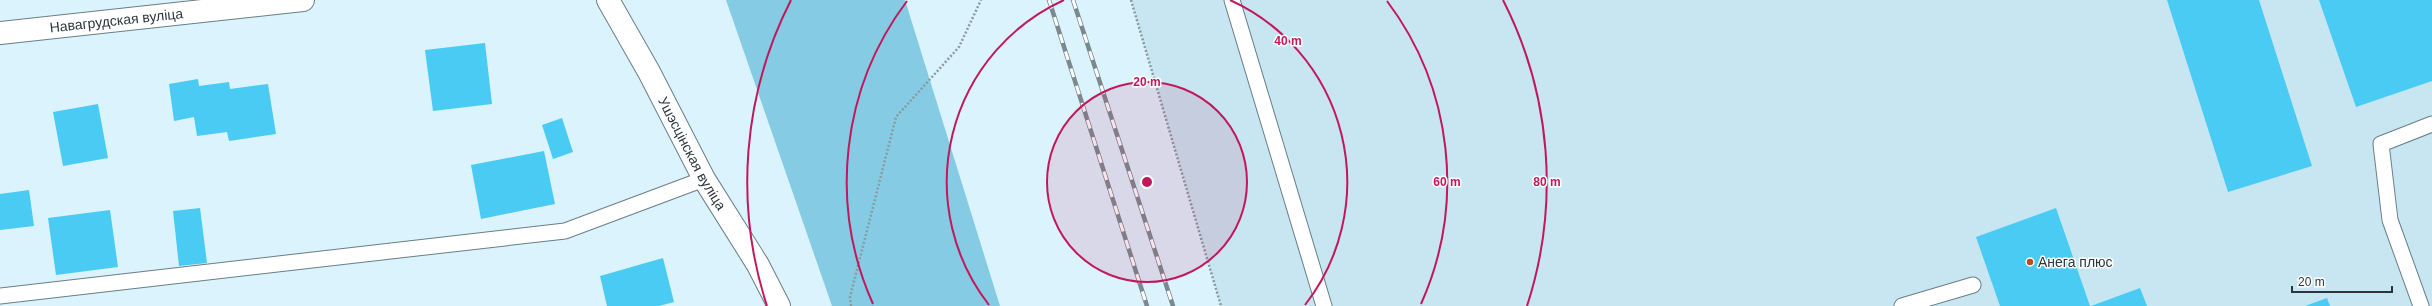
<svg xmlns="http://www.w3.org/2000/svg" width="2432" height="306" font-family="Helvetica,sans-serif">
<rect width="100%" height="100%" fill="#dbf3fc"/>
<path fill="#c7e6f2" d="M 1131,0 L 2432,0 L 2432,306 L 1221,306 Z"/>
<path fill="#86cbe4" d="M 726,0 L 905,0 L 1000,306 L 832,306 Z"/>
<path fill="#49cbf4" d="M 2167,0 L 2259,0 L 2312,166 L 2228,192 Z
M 2319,0 L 2432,0 L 2432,81 L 2356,107 Z
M 485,43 L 492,104 L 433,111 L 425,50 Z
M 198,79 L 199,86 L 229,82 L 230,89 L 268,84 L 276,134 L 229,141 L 227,132 L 197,136 L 194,117 L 174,121 L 169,84 Z
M 98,104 L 108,158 L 63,166 L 53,112 Z
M 562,118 L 573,152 L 553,159 L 542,125 Z
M 544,151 L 555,204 L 481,219 L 471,165 Z
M 29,190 L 34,226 L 0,230 L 0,194 Z
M 200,208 L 207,263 L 179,266 L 173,211 Z
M 2056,208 L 2090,306 L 2000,306 L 1976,237 Z
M 110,210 L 118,267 L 56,275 L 48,218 Z
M 663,258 L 674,302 L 659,306 L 607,306 L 600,276 Z
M 2140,288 L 2147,306 L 2091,306 Z
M 2327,298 L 2330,306 L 2305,306 Z"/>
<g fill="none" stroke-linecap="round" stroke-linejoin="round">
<defs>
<path id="lane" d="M 1232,0 L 1324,306
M 0,296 L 565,231 L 704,179
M 1902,306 L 1973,285
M 2421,306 L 2390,220 L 2381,144 L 2432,124"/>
<g id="street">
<path id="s1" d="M 608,0 L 649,72 L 704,179 L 758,265 L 779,306"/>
<path id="s2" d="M 0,33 L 303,0"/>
</g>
</defs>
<use href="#lane" stroke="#697e86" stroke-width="17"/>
<use href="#street" stroke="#697e86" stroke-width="24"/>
<path stroke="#899aa1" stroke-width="2.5" stroke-dasharray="2 2" stroke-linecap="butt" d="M 1131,0 L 1221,306
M 851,306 L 850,297 L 896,117 L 959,47 L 981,0"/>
<use href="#lane" stroke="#fff" stroke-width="15"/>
<use href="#street" stroke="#fff" stroke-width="22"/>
<defs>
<path id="rail" d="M 1049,0 L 1147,306
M 1073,0 L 1173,306"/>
</defs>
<use href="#rail" stroke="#79898f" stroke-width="4.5"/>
<use href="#rail" stroke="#fff" stroke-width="3" stroke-dasharray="9" stroke-linecap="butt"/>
</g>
<circle cx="1147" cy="182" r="100" fill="#c2185b" fill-opacity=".12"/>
<g fill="none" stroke="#c2185b" stroke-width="2">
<circle cx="1147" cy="182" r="100"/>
<path d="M989 305A200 200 0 0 1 1064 0M1230 0A200 200 0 0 1 1305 305"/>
<path d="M873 304A300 300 0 0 1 907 1M1387 1A300 300 0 0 1 1421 304"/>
<path d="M767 306A400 400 0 0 1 791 0M1503 0A400 400 0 0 1 1527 306"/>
</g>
<circle fill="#b44f20" stroke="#fff" stroke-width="1.5" cx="2030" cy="262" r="4"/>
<g text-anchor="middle" stroke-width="3" stroke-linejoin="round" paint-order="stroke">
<g font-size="14" fill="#2c3539" stroke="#fff">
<text dy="5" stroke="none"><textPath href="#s2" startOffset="117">Навагрудская вуліца</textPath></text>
<text dy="5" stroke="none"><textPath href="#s1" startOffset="175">Ушэсцінская вуліца</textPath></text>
</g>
<g font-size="14" fill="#2c3539" stroke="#fff" text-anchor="start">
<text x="2038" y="267">Анега плюс</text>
</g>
</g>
<circle cx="1147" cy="182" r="6" fill="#c2185b" stroke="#fff" stroke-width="2"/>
<g font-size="12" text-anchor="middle" font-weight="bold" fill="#c2185b" stroke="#fff" stroke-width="3" stroke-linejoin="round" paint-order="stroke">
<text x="1288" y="45">40 m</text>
<text x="1147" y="86">20 m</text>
<text x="1447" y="186">60 m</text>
<text x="1547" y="186">80 m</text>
</g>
<path d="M2292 286v6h100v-6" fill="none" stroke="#2c3539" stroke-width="2"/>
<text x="2298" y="286" font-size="12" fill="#2c3539" stroke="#ffffff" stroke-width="3" paint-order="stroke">20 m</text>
</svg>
